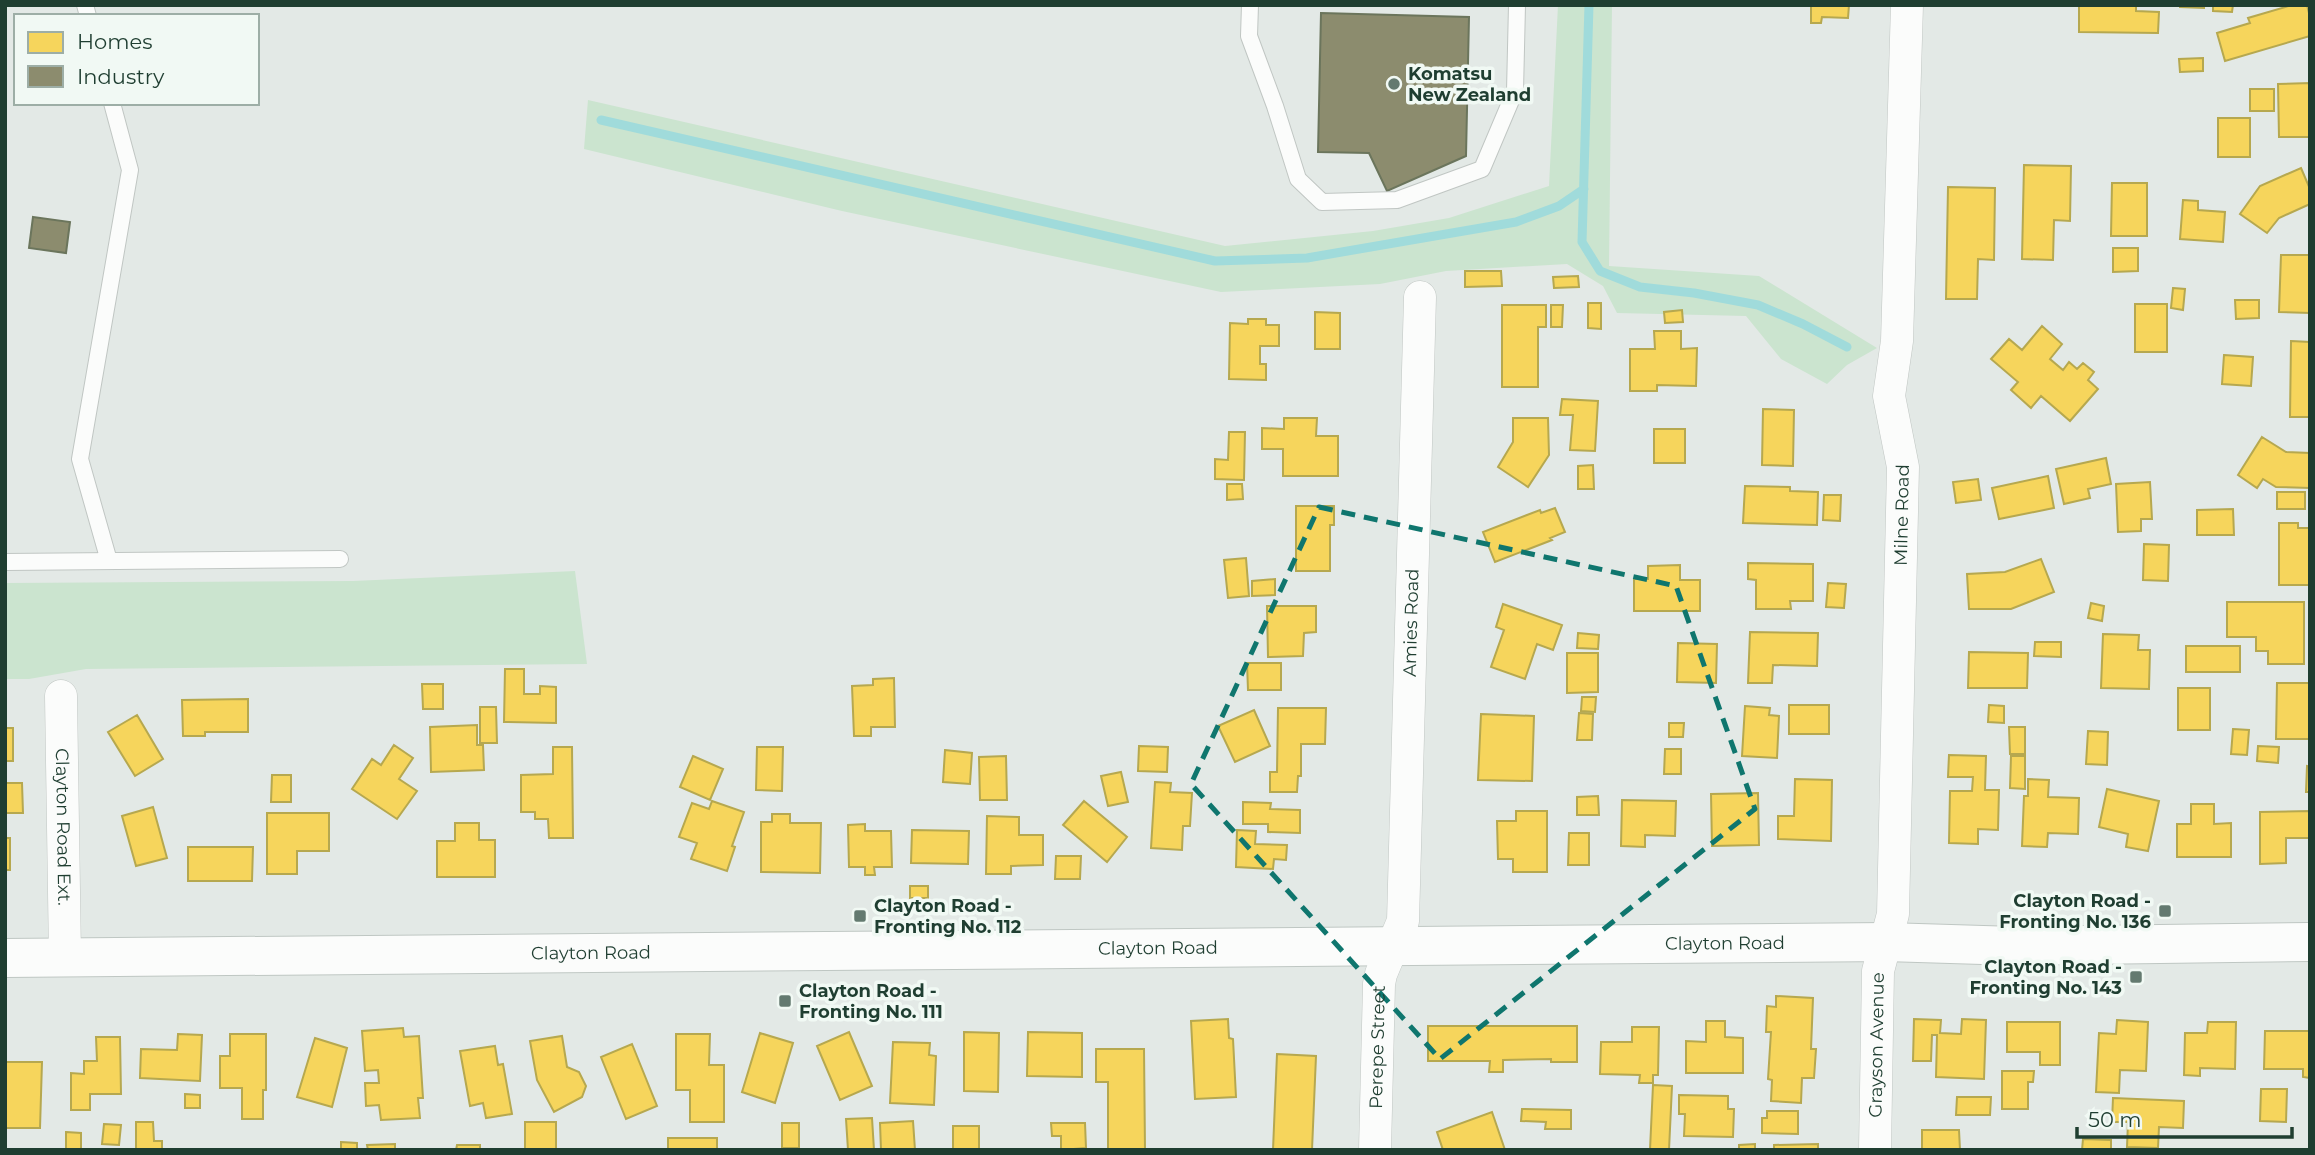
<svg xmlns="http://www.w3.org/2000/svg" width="2315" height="1155" font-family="Montserrat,sans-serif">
<rect width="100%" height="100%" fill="#e3e9e6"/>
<path fill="#cbe4cf" d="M 1558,5 L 1612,5 L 1609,266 L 1759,276 L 1877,348 L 1847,365 L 1827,384 L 1781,359 L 1746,316 L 1617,313 L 1603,286 L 1567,264 L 1446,271 L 1380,284 L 1221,292 L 842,211 L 584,149 L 588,100 L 1225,246 L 1373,231 L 1449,218 L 1549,186 Z
M 575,571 L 587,664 L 86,669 L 29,679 L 5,679 L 5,583 L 353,581 Z"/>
<path fill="#f6d55c" stroke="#b6a84f" stroke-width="2" d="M 1811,5 L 1849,5 L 1848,18 L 1822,17 L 1821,23 L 1811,23 Z
M 2079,5 L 2136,5 L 2136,11 L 2159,12 L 2158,33 L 2079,32 Z
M 2180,5 L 2204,5 L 2204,8 L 2180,7 Z
M 2213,5 L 2233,5 L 2232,12 L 2213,11 Z
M 2292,5 L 2307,5 L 2310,17 L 2310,36 L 2225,61 L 2217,33 L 2250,23 L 2248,18 Z
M 2203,58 L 2203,71 L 2180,72 L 2179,59 Z
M 2310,83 L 2310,137 L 2279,137 L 2278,84 Z
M 2250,89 L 2274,89 L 2274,111 L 2250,111 Z
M 2218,118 L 2250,118 L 2250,157 L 2218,157 Z
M 2024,165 L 2071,166 L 2070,221 L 2054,220 L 2053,260 L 2022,259 Z
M 2301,168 L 2310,189 L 2310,204 L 2279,218 L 2267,233 L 2240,214 L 2260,186 Z
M 2112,183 L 2147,183 L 2147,236 L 2111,236 Z
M 1948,187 L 1995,188 L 1994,260 L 1978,259 L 1977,299 L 1946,299 Z
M 2183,200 L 2198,201 L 2198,210 L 2225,212 L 2223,242 L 2180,239 Z
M 2113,248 L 2138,248 L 2138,271 L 2113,272 Z
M 2281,255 L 2310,255 L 2310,313 L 2279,312 Z
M 1465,271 L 1501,271 L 1502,286 L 1465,287 Z
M 1578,276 L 1579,287 L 1554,288 L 1553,277 Z
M 2173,288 L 2185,289 L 2183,310 L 2171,308 Z
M 2235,300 L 2259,300 L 2259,318 L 2236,319 Z
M 1588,303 L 1601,303 L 1601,329 L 1588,328 Z
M 2135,304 L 2167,304 L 2167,352 L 2135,352 Z
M 1502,305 L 1546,305 L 1546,327 L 1538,327 L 1538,387 L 1502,387 Z
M 1551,305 L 1563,305 L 1562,327 L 1551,327 Z
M 1682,310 L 1683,322 L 1665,323 L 1664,312 Z
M 1315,312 L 1340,313 L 1340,349 L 1315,349 Z
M 1248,319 L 1266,319 L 1266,325 L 1279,325 L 1279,346 L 1260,346 L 1260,364 L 1266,364 L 1266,380 L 1229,379 L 1230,323 L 1248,324 Z
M 2042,326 L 2062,344 L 2050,359 L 2063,370 L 2069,362 L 2077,369 L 2083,363 L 2094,372 L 2088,380 L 2098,389 L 2070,421 L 2041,396 L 2031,408 L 2011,390 L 2018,382 L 1991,359 L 2009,339 L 2022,350 Z
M 1654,331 L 1681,331 L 1681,349 L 1697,348 L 1696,386 L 1657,385 L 1657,391 L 1630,391 L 1630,349 L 1655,349 Z
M 2291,341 L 2310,342 L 2310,417 L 2290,417 Z
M 2224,355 L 2253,357 L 2251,386 L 2222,384 Z
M 1562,399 L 1598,401 L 1595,451 L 1570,450 L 1573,415 L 1560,415 Z
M 1763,409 L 1794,410 L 1793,466 L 1762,465 Z
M 1284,418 L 1317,418 L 1316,436 L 1338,436 L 1338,476 L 1283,476 L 1283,449 L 1262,449 L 1262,428 L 1284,429 Z
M 1513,418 L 1548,418 L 1549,455 L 1528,487 L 1498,467 L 1513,442 Z
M 1654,429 L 1685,429 L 1685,463 L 1654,463 Z
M 1229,432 L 1245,432 L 1244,480 L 1215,479 L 1215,459 L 1228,460 Z
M 2262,437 L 2286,452 L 2310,453 L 2310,488 L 2276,487 L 2263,479 L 2257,488 L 2238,475 Z
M 2106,458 L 2111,484 L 2088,489 L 2090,498 L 2064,504 L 2056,469 Z
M 1593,465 L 1594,489 L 1578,489 L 1578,466 Z
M 2048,476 L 2054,508 L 1999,519 L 1992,488 Z
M 1978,479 L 1981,500 L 1956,503 L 1953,482 Z
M 2150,482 L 2152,519 L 2141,519 L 2141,531 L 2118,532 L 2116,484 Z
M 1227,484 L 1242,484 L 1243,499 L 1227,500 Z
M 1745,486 L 1790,487 L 1790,491 L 1818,492 L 1817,525 L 1743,523 Z
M 2277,492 L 2305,492 L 2305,509 L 2277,509 Z
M 1824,495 L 1841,495 L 1840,521 L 1823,520 Z
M 1296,506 L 1334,506 L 1334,525 L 1330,525 L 1330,571 L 1296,571 Z
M 1555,508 L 1565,532 L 1550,538 L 1552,540 L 1495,562 L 1483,532 L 1540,510 L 1541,513 Z
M 2233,509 L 2234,535 L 2197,535 L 2197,510 Z
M 2279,523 L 2298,523 L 2298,528 L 2310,528 L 2310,585 L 2279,585 Z
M 2144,544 L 2169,545 L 2168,581 L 2143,580 Z
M 1246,558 L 1249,596 L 1228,598 L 1224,560 Z
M 2041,559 L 2054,592 L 2011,609 L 1969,609 L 1967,574 L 2005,572 Z
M 1748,563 L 1813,564 L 1813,601 L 1790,601 L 1791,609 L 1756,609 L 1756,580 L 1748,579 Z
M 1680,565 L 1680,580 L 1700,580 L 1700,611 L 1634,611 L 1634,579 L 1648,579 L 1648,566 Z
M 1275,579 L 1275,595 L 1252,596 L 1252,581 Z
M 1828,583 L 1846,584 L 1844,608 L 1826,607 Z
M 2227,602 L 2304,602 L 2304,664 L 2268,664 L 2268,651 L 2256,651 L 2256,637 L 2227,637 Z
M 2091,603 L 2104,606 L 2102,621 L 2088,618 Z
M 1503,604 L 1562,625 L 1553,650 L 1537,644 L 1525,679 L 1491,667 L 1504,630 L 1496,627 Z
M 1267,606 L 1316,606 L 1316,632 L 1304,633 L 1303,656 L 1268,657 Z
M 1750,632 L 1818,633 L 1817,666 L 1773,665 L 1772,683 L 1748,683 Z
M 1578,633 L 1599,635 L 1598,649 L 1577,648 Z
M 2103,634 L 2139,635 L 2138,650 L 2150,650 L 2149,689 L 2101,688 Z
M 2035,642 L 2061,642 L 2061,657 L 2034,656 Z
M 1678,643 L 1717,644 L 1716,683 L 1677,682 Z
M 2186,646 L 2240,646 L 2240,672 L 2186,672 Z
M 1969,652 L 2028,653 L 2027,688 L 1968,688 Z
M 1567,653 L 1598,653 L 1598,692 L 1567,693 Z
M 1247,663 L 1281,663 L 1281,690 L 1248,690 Z
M 505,669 L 524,669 L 524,694 L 540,694 L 540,686 L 556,687 L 556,723 L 504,722 Z
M 894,678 L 895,727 L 871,727 L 871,736 L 854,736 L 852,686 L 873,685 L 873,679 Z
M 2277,683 L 2310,683 L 2309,739 L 2276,739 Z
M 422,684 L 443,684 L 443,709 L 423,709 Z
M 2178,688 L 2210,688 L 2210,730 L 2178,730 Z
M 1582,697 L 1596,697 L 1595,712 L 1581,711 Z
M 248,699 L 248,732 L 205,732 L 205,736 L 183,736 L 182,700 Z
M 1789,705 L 1829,705 L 1829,734 L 1789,734 Z
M 1989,705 L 2004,706 L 2004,723 L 1988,722 Z
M 1745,706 L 1770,708 L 1769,715 L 1779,716 L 1777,758 L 1742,756 Z
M 480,707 L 496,707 L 497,743 L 480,743 Z
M 1278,708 L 1326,708 L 1325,744 L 1301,744 L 1301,776 L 1298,776 L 1297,792 L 1270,792 L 1270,772 L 1277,772 Z
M 1254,710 L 1270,746 L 1235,762 L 1218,726 Z
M 1579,713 L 1593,714 L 1592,740 L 1577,740 Z
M 1481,714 L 1534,716 L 1532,781 L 1478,780 Z
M 137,715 L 163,759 L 135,776 L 108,732 Z
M 1669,723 L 1684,723 L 1683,737 L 1669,737 Z
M 477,725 L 477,745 L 483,745 L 484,770 L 431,772 L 430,727 Z
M 2009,727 L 2025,727 L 2025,754 L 2010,754 Z
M 5,728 L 13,728 L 13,761 L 5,761 Z
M 2233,729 L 2249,730 L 2247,755 L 2231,754 Z
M 2088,731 L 2108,732 L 2107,765 L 2086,764 Z
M 394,745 L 413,758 L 399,779 L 417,791 L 397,819 L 352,789 L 372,759 L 381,765 Z
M 1139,746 L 1168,747 L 1167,772 L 1138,771 Z
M 2258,746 L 2279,747 L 2278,763 L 2257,761 Z
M 553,747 L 572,747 L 573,838 L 549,838 L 548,819 L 535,819 L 535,812 L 521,812 L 521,775 L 553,774 Z
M 757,747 L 783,747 L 782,791 L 756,790 Z
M 1665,749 L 1681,749 L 1681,774 L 1664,774 Z
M 945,750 L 972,753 L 970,784 L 943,782 Z
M 1949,755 L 1986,756 L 1985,790 L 1999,790 L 1998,830 L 1978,829 L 1978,844 L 1949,843 L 1950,791 L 1972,791 L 1973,777 L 1948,777 Z
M 693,756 L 723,769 L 710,800 L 680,787 Z
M 1006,756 L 1007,800 L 980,800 L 979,757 Z
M 2011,756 L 2025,756 L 2025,789 L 2010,788 Z
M 2307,766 L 2310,767 L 2310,792 L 2306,792 Z
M 1121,772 L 1128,802 L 1108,806 L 1101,776 Z
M 272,775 L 291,775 L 291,802 L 271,802 Z
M 1795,779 L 1832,780 L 1831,841 L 1778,839 L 1778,816 L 1794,816 Z
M 2028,779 L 2049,780 L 2048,797 L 2079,798 L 2078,834 L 2048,833 L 2047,847 L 2022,846 L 2024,796 L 2028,796 Z
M 1155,782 L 1171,783 L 1170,792 L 1192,793 L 1190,826 L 1183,826 L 1182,850 L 1151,848 Z
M 5,783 L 22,783 L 23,813 L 5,813 Z
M 2107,789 L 2159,801 L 2148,851 L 2126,847 L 2128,834 L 2099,827 Z
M 1758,793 L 1759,845 L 1712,846 L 1711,794 Z
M 1598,796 L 1599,815 L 1577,815 L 1577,797 Z
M 1622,800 L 1676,801 L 1675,836 L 1645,835 L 1645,847 L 1621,846 Z
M 712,801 L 744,812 L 732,846 L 735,847 L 727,871 L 691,859 L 697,843 L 679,837 L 692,803 L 709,809 Z
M 1084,801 L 1127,837 L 1107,862 L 1063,825 Z
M 1243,802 L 1271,803 L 1270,809 L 1300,810 L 1300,833 L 1268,832 L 1268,824 L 1243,824 Z
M 2191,804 L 2214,804 L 2214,824 L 2231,823 L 2231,857 L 2177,857 L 2177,824 L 2191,824 Z
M 153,807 L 167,858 L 136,866 L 122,816 Z
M 1516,811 L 1547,811 L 1547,872 L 1513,872 L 1513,859 L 1498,859 L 1497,821 L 1516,821 Z
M 2310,811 L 2310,838 L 2286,838 L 2286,863 L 2260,864 L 2260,812 Z
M 267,813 L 329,813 L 329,851 L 297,851 L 297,874 L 267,874 Z
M 772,814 L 790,814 L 790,823 L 821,823 L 820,873 L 761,872 L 761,822 L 772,822 Z
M 987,816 L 1019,817 L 1019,835 L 1043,835 L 1043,865 L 1011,866 L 1011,874 L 986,874 Z
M 455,823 L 479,823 L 479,840 L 495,840 L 495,877 L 437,877 L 437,841 L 455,841 Z
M 865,824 L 865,831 L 891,831 L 892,867 L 874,867 L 875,875 L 865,875 L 865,867 L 849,867 L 848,825 Z
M 912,830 L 969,831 L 968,864 L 911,863 Z
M 1237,830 L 1256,831 L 1255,844 L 1287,845 L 1286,860 L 1274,859 L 1273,869 L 1236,867 Z
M 1569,833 L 1589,833 L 1589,865 L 1568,865 Z
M 5,838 L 10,838 L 10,870 L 5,870 Z
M 188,847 L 253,847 L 252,881 L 188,881 Z
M 1056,856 L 1081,856 L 1080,879 L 1055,879 Z
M 910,886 L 928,886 L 928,898 L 910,898 Z
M 1776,996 L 1813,998 L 1811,1049 L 1816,1049 L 1814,1078 L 1802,1078 L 1801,1103 L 1771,1101 L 1772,1080 L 1768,1079 L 1771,1032 L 1766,1032 L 1767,1006 L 1776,1007 Z
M 1228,1019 L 1229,1038 L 1233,1039 L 1236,1097 L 1195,1099 L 1191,1021 Z
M 1914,1019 L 1941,1020 L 1940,1033 L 1961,1034 L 1962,1019 L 1986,1020 L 1984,1079 L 1936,1077 L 1937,1035 L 1932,1035 L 1931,1061 L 1913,1061 Z
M 2117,1020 L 2148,1022 L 2146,1071 L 2120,1070 L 2119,1093 L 2096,1092 L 2099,1033 L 2116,1034 Z
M 1706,1021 L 1725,1021 L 1725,1037 L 1743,1038 L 1743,1073 L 1686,1073 L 1686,1041 L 1706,1042 Z
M 2007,1022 L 2060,1022 L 2060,1065 L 2040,1065 L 2040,1052 L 2007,1052 Z
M 2208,1022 L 2236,1022 L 2235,1069 L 2200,1068 L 2200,1076 L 2184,1075 L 2185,1033 L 2207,1033 Z
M 1428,1026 L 1577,1026 L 1577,1062 L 1551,1062 L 1551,1059 L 1503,1060 L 1503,1072 L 1489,1072 L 1490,1061 L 1428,1061 Z
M 1632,1027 L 1659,1027 L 1658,1075 L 1653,1075 L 1653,1083 L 1639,1083 L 1640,1075 L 1600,1074 L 1601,1042 L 1632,1042 Z
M 403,1028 L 404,1037 L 419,1036 L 423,1098 L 418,1098 L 420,1118 L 381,1120 L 379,1105 L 366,1106 L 365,1083 L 379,1083 L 378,1070 L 365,1071 L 362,1031 Z
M 2265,1031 L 2310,1031 L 2310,1078 L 2303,1077 L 2303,1069 L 2264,1069 Z
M 849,1032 L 872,1086 L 840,1100 L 817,1046 Z
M 964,1032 L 999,1033 L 998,1092 L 964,1091 Z
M 1028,1032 L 1082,1033 L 1082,1077 L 1027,1076 Z
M 760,1033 L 793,1043 L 775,1103 L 742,1092 Z
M 178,1034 L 202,1035 L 200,1081 L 140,1078 L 141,1049 L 177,1050 Z
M 230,1034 L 266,1034 L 266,1090 L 263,1090 L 263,1119 L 242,1119 L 242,1088 L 220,1088 L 220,1056 L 230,1056 Z
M 676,1034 L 710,1034 L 709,1065 L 724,1065 L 724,1122 L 690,1122 L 690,1090 L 676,1090 Z
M 562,1036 L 567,1067 L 579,1072 L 586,1086 L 582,1097 L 554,1112 L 537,1080 L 530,1041 Z
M 96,1037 L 120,1037 L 121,1094 L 90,1094 L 90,1110 L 71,1110 L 71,1073 L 84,1074 L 84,1061 L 97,1061 Z
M 315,1038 L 347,1048 L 332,1107 L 297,1097 Z
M 893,1042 L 930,1043 L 929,1055 L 936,1056 L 934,1105 L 890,1103 Z
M 632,1044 L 657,1106 L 626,1119 L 601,1057 Z
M 495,1046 L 498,1065 L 503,1064 L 512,1114 L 486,1118 L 483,1103 L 470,1106 L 460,1051 Z
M 1096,1049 L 1144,1049 L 1145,1150 L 1108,1150 L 1108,1082 L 1096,1082 Z
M 1277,1054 L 1316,1056 L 1312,1150 L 1273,1150 Z
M 5,1062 L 42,1062 L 40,1128 L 5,1128 Z
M 2002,1071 L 2034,1071 L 2033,1082 L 2028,1082 L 2028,1109 L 2002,1109 Z
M 1653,1085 L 1672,1086 L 1669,1150 L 1650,1150 Z
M 2261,1089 L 2287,1089 L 2286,1122 L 2260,1121 Z
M 185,1094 L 200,1095 L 200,1108 L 185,1108 Z
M 1679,1095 L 1728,1096 L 1728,1109 L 1734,1109 L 1733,1137 L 1684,1136 L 1685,1114 L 1679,1114 Z
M 1957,1097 L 1991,1097 L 1990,1115 L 1956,1115 Z
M 2113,1098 L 2184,1101 L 2183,1128 L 2159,1127 L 2158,1148 L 2127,1147 L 2128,1122 L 2112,1122 Z
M 1522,1109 L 1571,1110 L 1571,1129 L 1545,1129 L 1546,1122 L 1521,1121 Z
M 1767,1111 L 1798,1111 L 1798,1134 L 1762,1133 L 1762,1118 L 1767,1118 Z
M 1492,1112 L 1505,1150 L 1443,1150 L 1437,1132 Z
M 872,1118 L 874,1150 L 848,1150 L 846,1119 Z
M 913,1121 L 915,1150 L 881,1150 L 880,1123 Z
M 136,1122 L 153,1122 L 154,1141 L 162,1141 L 162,1150 L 136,1150 Z
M 525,1122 L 556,1122 L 556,1150 L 525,1150 Z
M 782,1123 L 799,1123 L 799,1148 L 782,1148 Z
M 1051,1123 L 1085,1123 L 1086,1148 L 1061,1150 L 1061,1136 L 1052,1136 Z
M 104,1124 L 121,1125 L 119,1145 L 102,1144 Z
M 953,1126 L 979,1126 L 979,1150 L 953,1150 Z
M 1922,1130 L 1959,1130 L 1960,1150 L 1922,1150 Z
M 66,1132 L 81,1133 L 81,1150 L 66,1150 Z
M 668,1138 L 717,1138 L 717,1150 L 668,1150 Z
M 2083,1139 L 2111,1140 L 2111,1150 L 2082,1150 Z
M 341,1142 L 357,1143 L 357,1150 L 341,1150 Z
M 395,1144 L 395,1150 L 368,1150 L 367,1145 Z
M 1755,1144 L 1755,1150 L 1739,1150 L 1739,1145 Z
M 1818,1144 L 1818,1150 L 1774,1150 L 1774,1145 Z
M 457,1145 L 480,1145 L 480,1150 L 456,1150 Z"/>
<path fill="#8c8c6e" stroke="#6b755c" stroke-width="2" d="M 1321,13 L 1469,17 L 1466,156 L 1387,191 L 1369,153 L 1318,152 Z
M 33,217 L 70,222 L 66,253 L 29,248 Z"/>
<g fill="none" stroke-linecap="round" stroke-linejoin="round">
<path stroke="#a0dbdb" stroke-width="9" d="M 1589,5 L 1582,242 L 1600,271 L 1640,287 L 1694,293 L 1758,305 L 1803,324 L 1847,347
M 601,120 L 1215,261 L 1307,258 L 1516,222 L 1559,206 L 1584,189"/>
<defs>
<path id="lane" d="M 85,5 L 88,16
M 1250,5 L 1249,36 L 1275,106 L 1298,179 L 1322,202 L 1397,200 L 1482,169 L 1515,91 L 1517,5
M 109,561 L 80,459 L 130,170 L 112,103
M 5,562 L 340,559"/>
<g id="street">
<path id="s1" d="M 61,696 L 65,957"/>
<path id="s2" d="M 1375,1150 L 1379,984 L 1381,974 L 1403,921 L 1420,297"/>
<path id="s3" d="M 1875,1150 L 1878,971 L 1893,914 L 1903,467 L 1889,396 L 1897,341 L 1907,5"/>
</g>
<g id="secondary">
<path id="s4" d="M 5,958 L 1886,942 L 2015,946 L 2310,942"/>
</g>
</defs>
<use href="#lane" stroke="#c0c6c3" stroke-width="18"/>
<use href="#street" stroke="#c0c6c3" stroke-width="33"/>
<use href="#secondary" stroke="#bfc7c3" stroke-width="40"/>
<use href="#lane" stroke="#fbfcfb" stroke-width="16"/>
<use href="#street" stroke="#fbfcfb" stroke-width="32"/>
<use href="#secondary" stroke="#fbfcfb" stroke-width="38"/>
</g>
<path fill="none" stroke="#0f766e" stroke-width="5" stroke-dasharray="14 9" stroke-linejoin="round" d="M 1319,507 L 1676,586 L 1755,809 L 1440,1059 L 1191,784 Z"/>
<g fill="#647a70" stroke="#f1f9f4" stroke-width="2.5">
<circle cx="1394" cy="84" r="7"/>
<rect x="2158" y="904" width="14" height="14" rx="3.5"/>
<rect x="853" y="909" width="14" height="14" rx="3.5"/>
<rect x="2129" y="970" width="14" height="14" rx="3.5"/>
<rect x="778" y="994" width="14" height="14" rx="3.5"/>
</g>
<g text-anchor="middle" stroke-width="7" stroke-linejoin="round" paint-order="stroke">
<g font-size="18" font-weight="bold" fill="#1f3e31" stroke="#f1f9f4" text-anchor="start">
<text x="1408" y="80">Komatsu<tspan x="1408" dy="21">New Zealand</tspan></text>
<text x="2151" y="907" text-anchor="end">Clayton Road -<tspan x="2151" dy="21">Fronting No. 136</tspan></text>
<text x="874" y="912">Clayton Road -<tspan x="874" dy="21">Fronting No. 112</tspan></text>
<text x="2122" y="973" text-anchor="end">Clayton Road -<tspan x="2122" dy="21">Fronting No. 143</tspan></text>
<text x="799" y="997">Clayton Road -<tspan x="799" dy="21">Fronting No. 111</tspan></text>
</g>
<g font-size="18" fill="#1f3e31" stroke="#f1f9f4">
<text dy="6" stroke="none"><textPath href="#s3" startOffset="637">Milne Road</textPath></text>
<text dy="6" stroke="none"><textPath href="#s2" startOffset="532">Amies Road</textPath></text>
<text dy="6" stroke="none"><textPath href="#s1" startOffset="131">Clayton Road Ext.</textPath></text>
<text dy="6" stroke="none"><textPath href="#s4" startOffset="1720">Clayton Road</textPath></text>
<text dy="6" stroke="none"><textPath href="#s4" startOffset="1153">Clayton Road</textPath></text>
<text dy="6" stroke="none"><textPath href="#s4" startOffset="586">Clayton Road</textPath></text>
<text dy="6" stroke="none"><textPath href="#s3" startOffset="105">Grayson Avenue</textPath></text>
<text dy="6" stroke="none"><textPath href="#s2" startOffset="103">Perepe Street</textPath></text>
</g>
</g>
<rect width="2315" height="1155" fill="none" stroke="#1f3e31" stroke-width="14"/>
<rect x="14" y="14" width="245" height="91" fill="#f1f9f4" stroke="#9daea6" stroke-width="2"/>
<rect x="28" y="32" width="35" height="21" fill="#f6d55c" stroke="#9daea6" stroke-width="2"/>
<text x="77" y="49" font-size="21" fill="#1f3e31">Homes</text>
<rect x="28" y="66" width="35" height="21" fill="#8c8c6e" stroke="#9daea6" stroke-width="2"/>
<text x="77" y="84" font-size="21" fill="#1f3e31">Industry</text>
<path d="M2077 1127v10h215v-10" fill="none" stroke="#1f3e31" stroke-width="3.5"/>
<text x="2088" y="1127" font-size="21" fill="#1f3e31" stroke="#f1f9f4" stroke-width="5" paint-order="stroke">50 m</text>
</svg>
